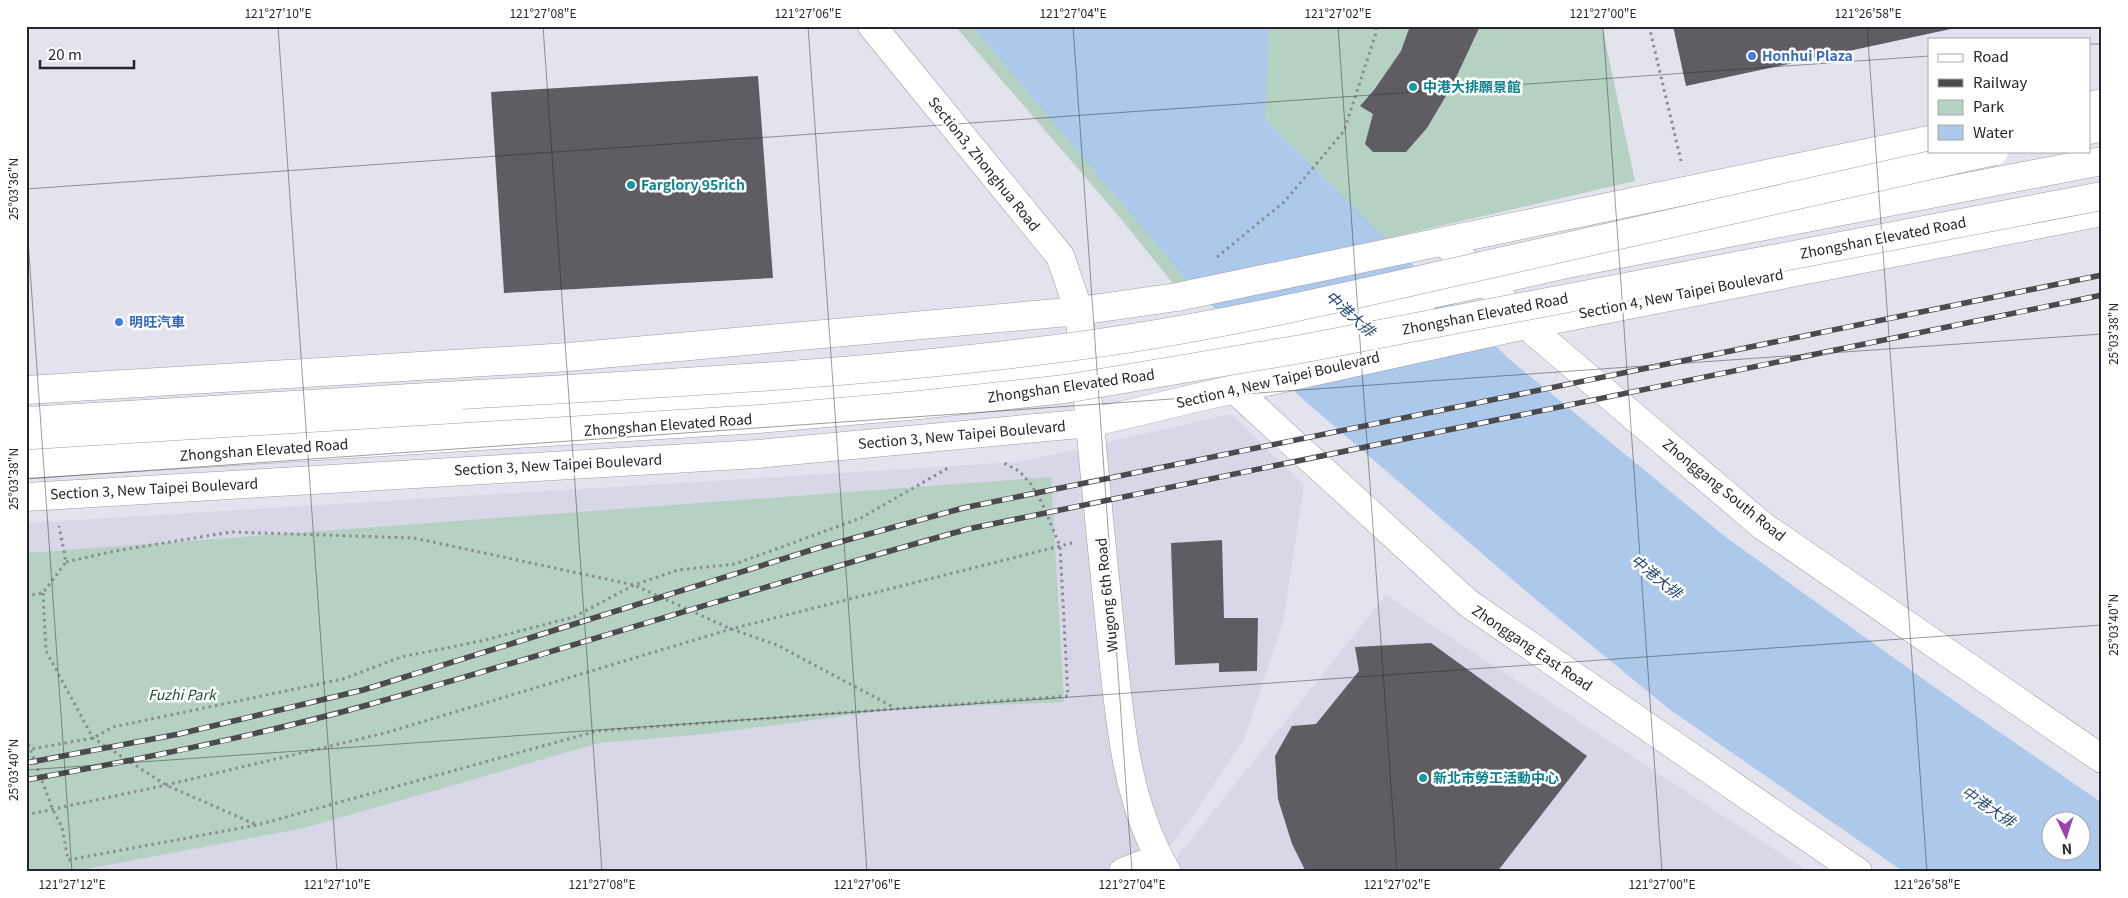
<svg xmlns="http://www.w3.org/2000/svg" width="2128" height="898" font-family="Georgia,'Noto Sans TC',serif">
<rect width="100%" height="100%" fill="#e3e3ed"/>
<path fill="#d7d7e8" d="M 1231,414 L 1304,485 L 1283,622 L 1245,737 L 1195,813 L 1151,872 L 26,872 L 26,523 L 1020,462 Z
M 1386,595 L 1809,872 L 1165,872 Z"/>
<path fill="#b5d1c1" d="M 955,26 L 1602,26 L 1635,181 L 1176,287 L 1116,213 Z
M 1051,477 L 1064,702 L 896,709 L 706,734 L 599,743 L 304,828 L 71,872 L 26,872 L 26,553 Z"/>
<path fill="#acc9ec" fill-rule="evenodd" d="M 972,26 L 1269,26 L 1265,120 L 1509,359 L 1727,538 L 1930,684 L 2102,803 L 2102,872 L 1904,872 L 1669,709 L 1522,588 L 1298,395 L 1178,270 ZM 2050,820 L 2080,820 L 2080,850 L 2050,850 Z"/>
<path fill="#605c64" d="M 1410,26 L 1480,26 L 1453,84 L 1427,128 L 1406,152 L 1373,152 L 1365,144 L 1373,114 L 1360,106 L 1374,90 L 1401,51 Z
M 1673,26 L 1960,26 L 1960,27 L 1686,86 Z
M 758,76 L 773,278 L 504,293 L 491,92 Z
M 1222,540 L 1224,618 L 1258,618 L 1257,671 L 1219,672 L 1219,663 L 1175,665 L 1171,543 Z
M 1431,643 L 1587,756 L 1497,872 L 1306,872 L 1292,844 L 1278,799 L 1275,756 L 1292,726 L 1316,724 L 1359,671 L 1355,647 Z"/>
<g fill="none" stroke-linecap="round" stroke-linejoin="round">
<defs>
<path id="street" d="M 1444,242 L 1487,282 L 1526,325 L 1763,526 L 2102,759
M 1079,311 L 1090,423
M 1234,389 L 1468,603 L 1858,872
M 1123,872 L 1159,858"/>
<path id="secondary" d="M 872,26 L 1060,256 L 1079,311
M 1090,423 C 1096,491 1103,559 1110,627 C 1119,710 1123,798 1167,872"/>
<path id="primary" d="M 2089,106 L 2102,103
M 1371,307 L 1487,282
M 26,390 L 568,357 L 1079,311 L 1177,297 L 1929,140
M 26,442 L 881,387 L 1084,365 L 1393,318 L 1425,319
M 26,497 L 757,454 L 1090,423 L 1234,389 L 1526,325 L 2102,212"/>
<path id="highway" d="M 2089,130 L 2102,127
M 1487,282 L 1562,265 L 2102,161
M 26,421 L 461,395"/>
</defs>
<use href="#street" stroke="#9b9ca5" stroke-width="29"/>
<use href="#secondary" stroke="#9b9ca5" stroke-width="29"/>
<use href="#primary" stroke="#9b9ca5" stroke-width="29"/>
<use href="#highway" stroke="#9b9ca5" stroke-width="29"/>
<path stroke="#8b8b93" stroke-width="3" stroke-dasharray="2.5 4" stroke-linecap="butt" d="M 1649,26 L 1681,161
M 1217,257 L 1284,202 L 1344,131 L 1376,33 L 1376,26
M 66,562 L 115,551 L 231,532 L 414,538 L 634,585 L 731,629 L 777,645 L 895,708
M 43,593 L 46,651 L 93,738 L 166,785 L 257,825
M 26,596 L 43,593 L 66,562 L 59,526
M 26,738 L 53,810 L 62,827 L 68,860 L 257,825 L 597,731 L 1068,696 L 1060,546 L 1042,503 L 1031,484 L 1019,471 L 1002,462
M 26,750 L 93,738 L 113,727 L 343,679 L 401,657 L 481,641 L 574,617 L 634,585 L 678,570 L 735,564 L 861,518 L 948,468
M 26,815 L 166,785 L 385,733 L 731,629 L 1072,543"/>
<use href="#street" stroke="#fff" stroke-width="28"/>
<use href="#secondary" stroke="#fff" stroke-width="28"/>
<use href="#primary" stroke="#fff" stroke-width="28"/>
<use href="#highway" stroke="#fff" stroke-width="28"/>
<defs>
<path id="rail" d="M 26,763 L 179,734 L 363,690 L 818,548 L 963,508 L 2102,275
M 26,780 C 142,759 257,736 371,704 C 570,648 768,584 968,529 L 2102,295"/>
</defs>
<use href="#rail" stroke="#4a4a4f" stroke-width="5.5"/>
<use href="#rail" stroke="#fff" stroke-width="4" stroke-dasharray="11" stroke-linecap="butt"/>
<defs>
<path id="highway-bridge" d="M 461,395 C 672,383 883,373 1092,344 C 1226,325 1358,294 1490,264 C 1658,226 1826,189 1994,151
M 26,464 L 759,419 L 919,405 L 1065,389 L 1301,349 L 2102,196"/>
</defs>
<use href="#highway-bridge" stroke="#9b9ca5" stroke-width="29" stroke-linecap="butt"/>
<use href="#highway-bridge" stroke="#fff" stroke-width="28"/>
</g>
<path fill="none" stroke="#26262a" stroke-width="1" stroke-opacity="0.45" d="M 278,26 L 337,872M 543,26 L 602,872M 808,26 L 867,872M 1073,26 L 1132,872M 1338,26 L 1397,872M 1603,26 L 1662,872M 1867,26 L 1927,872M 2089,44 L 2102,44M 26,189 L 1929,56M 26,211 L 72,872M 26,479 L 2102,334M 26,770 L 2102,625"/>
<g fill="#3f7fe0" stroke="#fff" stroke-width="2">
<circle cx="1752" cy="56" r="5"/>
<circle cx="119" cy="322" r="5"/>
</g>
<g fill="#0f9aa8" stroke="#fff" stroke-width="2">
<circle cx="1413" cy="87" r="5"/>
<circle cx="631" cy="185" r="5"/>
<circle cx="1423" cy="778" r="5"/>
</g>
<g text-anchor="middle" stroke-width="5" stroke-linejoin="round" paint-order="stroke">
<g font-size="14" font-weight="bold" fill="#366cbe" stroke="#fff" text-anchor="start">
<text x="1762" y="61">Honhui Plaza</text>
<text x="129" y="327">明旺汽車</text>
</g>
<g font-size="14" font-weight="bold" fill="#0d838f" stroke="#fff" text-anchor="start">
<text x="1423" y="92">中港大排願景館</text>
<text x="641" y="190">Farglory 95rich</text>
<text x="1433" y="783">新北市勞工活動中心</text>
</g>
<g font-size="14" fill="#26262a" stroke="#fff">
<text transform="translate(984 164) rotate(51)" y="5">Section3, Zhonghua Road</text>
<text transform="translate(1883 238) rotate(-11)" y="5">Zhongshan Elevated Road</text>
<text transform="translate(1681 294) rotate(-11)" y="5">Section 4, New Taipei Boulevard</text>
<text transform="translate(1485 314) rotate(-11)" y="5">Zhongshan Elevated Road</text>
<text transform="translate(1278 380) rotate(-13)" y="5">Section 4, New Taipei Boulevard</text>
<text transform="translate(1071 386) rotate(-8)" y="5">Zhongshan Elevated Road</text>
<text transform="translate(668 425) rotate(-4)" y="5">Zhongshan Elevated Road</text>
<text transform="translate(962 435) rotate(-5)" y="5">Section 3, New Taipei Boulevard</text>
<text transform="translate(264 450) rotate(-4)" y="5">Zhongshan Elevated Road</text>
<text transform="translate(558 465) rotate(-3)" y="5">Section 3, New Taipei Boulevard</text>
<text transform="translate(154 489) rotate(-3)" y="5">Section 3, New Taipei Boulevard</text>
<text transform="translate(1724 490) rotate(39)" y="5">Zhonggang South Road</text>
<text transform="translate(1107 595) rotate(-96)" y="5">Wugong 6th Road</text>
<text transform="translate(1532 648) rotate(34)" y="5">Zhonggang East Road</text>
</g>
<g font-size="14" font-style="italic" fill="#184d35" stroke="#fff">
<text x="182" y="700">Fuzhi Park</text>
</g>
<g font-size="15" font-style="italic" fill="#214774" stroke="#fff">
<text transform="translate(1350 314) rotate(42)" y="5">中港大排</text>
<text transform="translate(1656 577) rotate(39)" y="5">中港大排</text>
<text transform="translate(1988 807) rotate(34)" y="5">中港大排</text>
</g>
</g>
<rect width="2128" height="898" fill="none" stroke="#ffffff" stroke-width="55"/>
<rect x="1928" y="38" width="162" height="115" fill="#ffffff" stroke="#a8a8aa"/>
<rect x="1938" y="54" width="25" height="8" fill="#ffffff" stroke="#a8a8aa"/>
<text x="1973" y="62" font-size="15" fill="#26262a">Road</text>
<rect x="1938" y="79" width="25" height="8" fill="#4a4a4f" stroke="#a8a8aa"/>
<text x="1973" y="88" font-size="15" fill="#26262a">Railway</text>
<rect x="1938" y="100" width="25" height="15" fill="#b5d1c1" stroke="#a8a8aa"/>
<text x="1973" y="112" font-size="15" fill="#26262a">Park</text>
<rect x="1938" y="125" width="25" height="15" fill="#acc9ec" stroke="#a8a8aa"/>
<text x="1973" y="138" font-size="15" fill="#26262a">Water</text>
<g transform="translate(2066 836) rotate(176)"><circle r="24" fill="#ffffff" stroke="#a8a8aa"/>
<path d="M0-4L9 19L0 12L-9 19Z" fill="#9b44b1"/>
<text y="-8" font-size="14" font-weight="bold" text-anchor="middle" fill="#26262a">N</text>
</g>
<path d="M40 60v8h94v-8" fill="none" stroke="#26262a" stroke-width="2.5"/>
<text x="48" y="60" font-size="15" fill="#26262a" stroke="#ffffff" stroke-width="4" paint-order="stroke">20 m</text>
<rect x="28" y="28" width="2072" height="842" fill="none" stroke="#26262a" stroke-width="2"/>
<g font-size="12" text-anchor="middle" fill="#26262a">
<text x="278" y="18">121°27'10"E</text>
<text x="543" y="18">121°27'08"E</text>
<text x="808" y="18">121°27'06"E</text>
<text x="1073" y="18">121°27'04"E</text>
<text x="1338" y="18">121°27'02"E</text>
<text x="1603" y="18">121°27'00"E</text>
<text x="1868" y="18">121°26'58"E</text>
<text transform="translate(14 189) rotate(-90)" y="4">25°03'36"N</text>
<text transform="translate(2114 334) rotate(-90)" y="4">25°03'38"N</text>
<text transform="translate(14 479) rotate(-90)" y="4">25°03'38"N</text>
<text transform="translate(2114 625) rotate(-90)" y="4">25°03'40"N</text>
<text transform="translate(14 770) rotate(-90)" y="4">25°03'40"N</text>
<text x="72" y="889">121°27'12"E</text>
<text x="337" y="889">121°27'10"E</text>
<text x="602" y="889">121°27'08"E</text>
<text x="867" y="889">121°27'06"E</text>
<text x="1132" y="889">121°27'04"E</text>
<text x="1397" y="889">121°27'02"E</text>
<text x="1662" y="889">121°27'00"E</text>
<text x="1927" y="889">121°26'58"E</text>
</g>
</svg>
